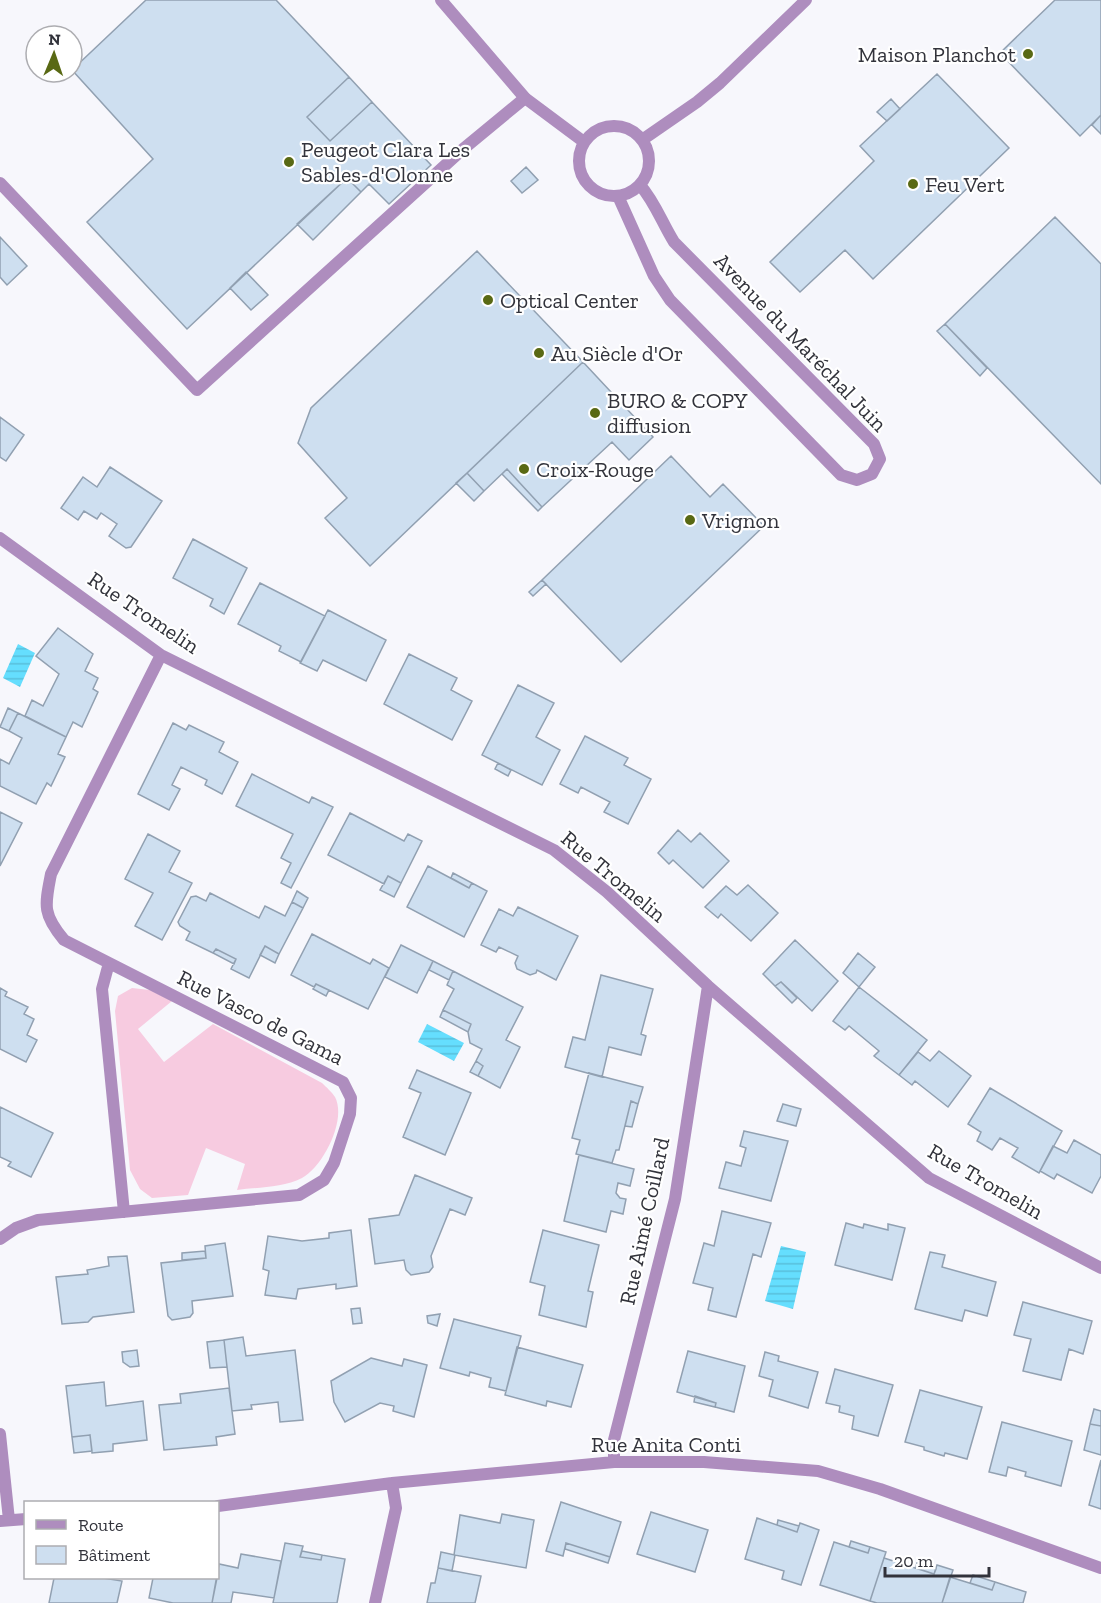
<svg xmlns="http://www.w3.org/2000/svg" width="1101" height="1603" font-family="'Zilla Slab',serif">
<defs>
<pattern id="water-rules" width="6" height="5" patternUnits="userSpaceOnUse" patternTransform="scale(1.5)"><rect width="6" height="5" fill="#65defe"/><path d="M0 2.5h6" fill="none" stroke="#58bfdb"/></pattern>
</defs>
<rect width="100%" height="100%" fill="#f7f7fc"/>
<path fill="#f7cbe0" d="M 132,988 L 150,990 L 172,1001 L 138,1029 L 164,1062 L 213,1024 L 322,1083 C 326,1087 332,1092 335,1097 C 347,1120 323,1167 302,1178 C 283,1188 258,1187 237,1190 L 245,1164 L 206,1148 L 188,1195 L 152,1198 L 140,1189 L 130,1170 L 115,1011 L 118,996 Z"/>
<path fill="url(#water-rules)" d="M 18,644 L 35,653 L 20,687 L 3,678 Z
M 427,1024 L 464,1043 L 454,1061 L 418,1042 Z
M 781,1246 L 806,1252 L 793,1309 L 765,1301 Z"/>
<path fill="#cedff0" stroke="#91a0b1" stroke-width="1.5" d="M 146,0 L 276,0 L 349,77 L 307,117 L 330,141 L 372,102 L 431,165 L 389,204 L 369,184 L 361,192 L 347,178 L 187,329 L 87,222 L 153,159 L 72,70 Z
M 1055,0 L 1101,0 L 1101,115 L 1080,136 L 1000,53 Z
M 937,74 L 1009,148 L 873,279 L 845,250 L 800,292 L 770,262 L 874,161 L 860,146 Z
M 349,77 L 372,102 L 330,141 L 307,117 Z
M 891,99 L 900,109 L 887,121 L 877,112 Z
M 1101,115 L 1101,134 L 1092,125 Z
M 526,167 L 538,180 L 522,193 L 511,181 Z
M 347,178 L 361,192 L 313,240 L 297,224 Z
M 1055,217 L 1101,264 L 1101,484 L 945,324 Z
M 0,237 L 27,266 L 7,285 L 0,277 Z
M 477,251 L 583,362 L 370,566 L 325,518 L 347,498 L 298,443 L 311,408 Z
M 246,272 L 268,295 L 251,310 L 230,288 Z
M 945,324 L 987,368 L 980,376 L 937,331 Z
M 583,362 L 653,437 L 629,460 L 612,442 L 542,507 L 507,469 L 484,491 L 467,473 Z
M 0,417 L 24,435 L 6,461 L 0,457 Z
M 671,456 L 710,497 L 723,484 L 764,526 L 621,662 L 542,580 Z
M 110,467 L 162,501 L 131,547 L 126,548 L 109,536 L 117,524 L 101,513 L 97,519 L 84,511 L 78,520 L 61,508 L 83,477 L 97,487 Z
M 507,469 L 542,507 L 538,511 L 502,474 Z
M 467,473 L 484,491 L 474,501 L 456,483 Z
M 193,539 L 247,568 L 224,614 L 210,606 L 213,599 L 173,578 Z
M 542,580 L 546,584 L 533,596 L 529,592 Z
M 260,583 L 325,616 L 301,662 L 279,651 L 281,646 L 238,624 Z
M 328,610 L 386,640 L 366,681 L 323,660 L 317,671 L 300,663 Z
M 58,628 L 93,654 L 85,671 L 98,678 L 93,689 L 98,692 L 82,727 L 73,722 L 66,737 L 25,716 L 32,700 L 43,706 L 59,674 L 36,656 Z
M 409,654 L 457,678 L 451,690 L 472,701 L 452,740 L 384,704 Z
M 518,685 L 554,703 L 536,737 L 560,750 L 542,785 L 482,755 Z
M 8,708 L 18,713 L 9,731 L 0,727 Z
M 18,713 L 66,737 L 58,754 L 65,757 L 51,786 L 47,783 L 36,804 L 0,786 L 0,759 L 9,764 L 22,738 L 9,731 Z
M 173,723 L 186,730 L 189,725 L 224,742 L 219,752 L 238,762 L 222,794 L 205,785 L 207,780 L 181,767 L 172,785 L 180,789 L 169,810 L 138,794 Z
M 585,736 L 628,758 L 624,765 L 651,779 L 628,824 L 604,812 L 610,802 L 581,787 L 578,793 L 560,784 Z
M 498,763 L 511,770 L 508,776 L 495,769 Z
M 252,774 L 309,803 L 312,797 L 333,807 L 291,888 L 281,883 L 291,863 L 281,858 L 293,834 L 236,806 Z
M 0,812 L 22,823 L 0,866 Z
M 350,813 L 404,841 L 408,834 L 422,841 L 401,883 L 388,876 L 384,884 L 328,855 Z
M 678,830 L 691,842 L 700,833 L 729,861 L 703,888 L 673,860 L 669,864 L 658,853 Z
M 148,834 L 180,851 L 169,872 L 192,883 L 162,940 L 135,926 L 153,893 L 125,879 Z
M 428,866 L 469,888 L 472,883 L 487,891 L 464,937 L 407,907 Z
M 453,873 L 472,883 L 469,888 L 451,878 Z
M 388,876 L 401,883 L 394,897 L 380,890 Z
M 748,885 L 778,913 L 751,941 L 721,914 L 718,918 L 705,907 L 726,886 L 737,895 Z
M 297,891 L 308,898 L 303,908 L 292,902 Z
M 210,893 L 259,918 L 265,906 L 285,916 L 292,902 L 303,908 L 279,954 L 265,946 L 249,978 L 231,969 L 236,959 L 216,949 L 213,953 L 186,940 L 190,932 L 180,926 L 178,922 L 191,897 L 196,896 L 206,901 Z
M 518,907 L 578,936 L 556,980 L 537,970 L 536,973 L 530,975 L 517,969 L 515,963 L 518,956 L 499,947 L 496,952 L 481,945 L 499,909 L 513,916 Z
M 312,934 L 370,964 L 373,959 L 389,968 L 368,1009 L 316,984 L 314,987 L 291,975 Z
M 795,940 L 838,981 L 812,1011 L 781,982 L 775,986 L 763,974 Z
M 401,945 L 433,961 L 417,993 L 385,977 Z
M 265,946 L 279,954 L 275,963 L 260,955 Z
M 216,949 L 236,959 L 234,964 L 213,953 Z
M 858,953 L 875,967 L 859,987 L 843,973 Z
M 433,961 L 453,971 L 449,980 L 429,970 Z
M 453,971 L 523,1007 L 506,1040 L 520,1047 L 500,1088 L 478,1076 L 483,1066 L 476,1061 L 482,1049 L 470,1043 L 468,1032 L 471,1024 L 443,1010 L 454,989 L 447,985 Z
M 601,975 L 653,989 L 641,1034 L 646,1036 L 641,1055 L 609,1047 L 602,1077 L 565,1067 L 573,1037 L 585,1040 Z
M 781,982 L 797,998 L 792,1003 L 775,986 Z
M 316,984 L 329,990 L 326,996 L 313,989 Z
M 859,987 L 927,1040 L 899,1075 L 874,1056 L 879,1051 L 849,1026 L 845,1030 L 833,1021 Z
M 0,988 L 7,992 L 5,996 L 28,1007 L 24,1014 L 34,1019 L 27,1035 L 37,1040 L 26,1062 L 0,1049 Z
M 443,1010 L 471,1024 L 468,1032 L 440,1017 Z
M 939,1051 L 971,1076 L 948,1107 L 915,1081 L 912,1085 L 899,1075 L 918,1052 L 930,1061 Z
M 476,1061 L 483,1066 L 478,1076 L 470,1072 Z
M 417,1070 L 471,1093 L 445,1155 L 403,1137 L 421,1093 L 409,1088 Z
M 589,1073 L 643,1087 L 638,1104 L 631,1101 L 619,1150 L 616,1150 L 612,1163 L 576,1154 L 580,1140 L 572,1138 Z
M 990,1088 L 1062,1131 L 1039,1173 L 1012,1157 L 1018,1148 L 1000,1138 L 992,1150 L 977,1141 L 981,1132 L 968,1124 Z
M 631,1101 L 638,1104 L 632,1127 L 625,1126 Z
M 783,1104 L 801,1109 L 796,1126 L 777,1121 Z
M 0,1107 L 53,1133 L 31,1177 L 8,1166 L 11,1162 L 0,1157 Z
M 744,1131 L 788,1141 L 771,1201 L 719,1188 L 726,1162 L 741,1166 L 746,1148 L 740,1146 Z
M 1074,1140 L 1101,1155 L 1101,1176 L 1092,1193 L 1057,1174 L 1054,1179 L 1040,1171 L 1053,1146 L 1067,1153 Z
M 579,1155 L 634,1169 L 630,1186 L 618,1183 L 616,1193 L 620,1198 L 626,1199 L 623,1214 L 611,1211 L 606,1232 L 564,1221 Z
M 415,1175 L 472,1198 L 465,1215 L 450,1209 L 431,1256 L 433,1267 L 429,1272 L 411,1275 L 406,1270 L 404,1260 L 375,1264 L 369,1219 L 399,1215 Z
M 722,1211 L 771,1223 L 761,1257 L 753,1254 L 736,1317 L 708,1310 L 713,1288 L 693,1283 L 704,1243 L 714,1246 Z
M 846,1223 L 863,1228 L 864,1224 L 888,1230 L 888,1224 L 905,1228 L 892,1280 L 835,1265 Z
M 351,1230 L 357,1286 L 336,1289 L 336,1284 L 298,1289 L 296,1299 L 265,1295 L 269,1271 L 263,1269 L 268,1236 L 302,1241 L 329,1238 L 329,1233 Z
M 543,1230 L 599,1245 L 588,1291 L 593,1292 L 586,1327 L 539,1315 L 545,1286 L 530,1282 Z
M 225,1243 L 233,1296 L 192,1301 L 193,1313 L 190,1317 L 172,1320 L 168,1316 L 161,1263 L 206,1258 L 205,1246 Z
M 205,1251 L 206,1258 L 182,1260 L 182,1253 Z
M 930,1252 L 945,1255 L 942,1267 L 996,1282 L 987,1316 L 965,1310 L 962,1321 L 915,1309 Z
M 127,1256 L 134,1312 L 93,1317 L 88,1322 L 62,1324 L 56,1277 L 88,1274 L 87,1270 L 109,1266 L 108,1257 Z
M 1023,1302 L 1092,1321 L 1083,1354 L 1069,1349 L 1061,1380 L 1023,1371 L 1031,1339 L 1014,1335 Z
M 360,1308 L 362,1323 L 353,1324 L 351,1309 Z
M 440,1314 L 437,1326 L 428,1323 L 427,1316 Z
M 454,1319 L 521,1336 L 506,1391 L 489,1387 L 491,1378 L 470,1372 L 469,1376 L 440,1368 Z
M 243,1337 L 246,1356 L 295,1350 L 303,1420 L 280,1422 L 278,1402 L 251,1405 L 252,1409 L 232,1411 L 224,1340 Z
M 224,1340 L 227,1367 L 210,1368 L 207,1342 Z
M 517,1347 L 583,1365 L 571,1407 L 547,1401 L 546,1406 L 505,1395 Z
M 137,1350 L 139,1366 L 130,1367 L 123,1362 L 122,1352 Z
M 688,1351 L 745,1366 L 734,1412 L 715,1407 L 716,1403 L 677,1392 Z
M 765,1352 L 779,1356 L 778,1361 L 818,1372 L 808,1408 L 769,1396 L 773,1380 L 759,1376 Z
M 371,1358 L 402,1366 L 404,1359 L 427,1365 L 414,1417 L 393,1411 L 394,1406 L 380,1403 L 345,1422 L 334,1402 L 331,1381 Z
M 835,1369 L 893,1385 L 878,1436 L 852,1429 L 854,1416 L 839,1412 L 840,1406 L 826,1403 Z
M 104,1382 L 106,1406 L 143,1401 L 147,1440 L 113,1444 L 113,1451 L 92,1453 L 90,1435 L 72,1437 L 66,1386 Z
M 229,1388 L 235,1434 L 216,1437 L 217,1445 L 164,1450 L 159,1405 L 181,1403 L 180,1394 Z
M 920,1390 L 982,1407 L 967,1459 L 945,1453 L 944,1456 L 924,1450 L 924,1447 L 905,1442 Z
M 695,1396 L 716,1403 L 715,1407 L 694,1402 Z
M 1094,1409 L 1101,1411 L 1101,1426 L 1090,1424 Z
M 1002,1422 L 1072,1441 L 1061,1486 L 1025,1476 L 1026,1472 L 1008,1467 L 1006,1476 L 989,1472 Z
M 1090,1424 L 1101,1426 L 1101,1455 L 1084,1450 Z
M 90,1435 L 92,1451 L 74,1453 L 72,1437 Z
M 1101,1460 L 1101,1509 L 1089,1505 Z
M 561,1502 L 621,1522 L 610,1557 L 566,1543 L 563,1556 L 546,1551 Z
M 651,1512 L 708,1530 L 695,1572 L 637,1554 Z
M 502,1514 L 534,1520 L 526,1568 L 454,1555 L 460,1515 L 500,1523 Z
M 757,1518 L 797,1532 L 800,1523 L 819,1530 L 801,1585 L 782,1579 L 784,1571 L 745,1559 Z
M 778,1520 L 799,1526 L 797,1532 L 777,1525 Z
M 851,1541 L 870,1547 L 868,1553 L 849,1547 Z
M 834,1542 L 868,1553 L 870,1547 L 886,1552 L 870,1601 L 820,1585 Z
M 285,1543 L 303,1546 L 300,1557 L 321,1560 L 322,1555 L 345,1559 L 337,1603 L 273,1603 Z
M 566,1543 L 610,1557 L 608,1563 L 565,1549 Z
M 302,1551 L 322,1555 L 321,1560 L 300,1557 Z
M 441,1552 L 455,1555 L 452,1571 L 438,1568 Z
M 241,1554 L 281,1561 L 274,1598 L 233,1592 L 231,1603 L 212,1603 L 219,1564 L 238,1568 Z
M 884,1558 L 934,1574 L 937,1565 L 953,1570 L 942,1603 L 877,1603 L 870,1601 Z
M 917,1562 L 936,1569 L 934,1574 L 916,1568 Z
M 438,1568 L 481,1576 L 475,1603 L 427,1603 L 431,1583 L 435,1583 Z
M 973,1575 L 995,1582 L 992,1590 L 970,1583 Z
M 950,1577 L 992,1590 L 995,1582 L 1026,1592 L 1023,1603 L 942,1603 Z
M 54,1578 L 103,1578 L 122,1581 L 117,1603 L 49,1603 Z
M 153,1578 L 217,1578 L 212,1603 L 173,1603 L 149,1598 Z"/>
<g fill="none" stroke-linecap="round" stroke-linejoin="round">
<path stroke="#ae8dbe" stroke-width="12" d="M 0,183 L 197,390 L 462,150 L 525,98"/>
<path stroke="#ae8dbe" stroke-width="12" d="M 441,0 L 525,98 L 584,142
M579 161a35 35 0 1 1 70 0a35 35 0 1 1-70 0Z
M 642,140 L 697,102 L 720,83 L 806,0
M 618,196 L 654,276 L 670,300 L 841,475 L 857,480 L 872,474 L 880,459 L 874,444 L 674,242 C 662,223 655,202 640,185
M 0,538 L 161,655 L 554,850 L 607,892 L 708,986 L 929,1178 L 1101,1268
M 109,963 L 102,989 L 124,1212
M 0,1239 L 16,1228 L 38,1220 L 299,1195 L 324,1180 L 334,1163 L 350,1114 L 351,1098 L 343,1082 L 64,940 C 42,914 45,905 51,874 L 161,655
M 0,1434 L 9,1520
M 614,1462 L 614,1440 L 675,1199 L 708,986
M 218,1506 L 392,1483 L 614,1462 L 704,1462 L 818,1471 L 880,1489 L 1101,1568
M 0,1521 L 26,1519
M 375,1603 L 396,1508 L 392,1483"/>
</g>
<g fill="#596914" stroke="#fff" stroke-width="2">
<circle cx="1028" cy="54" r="6"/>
<circle cx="289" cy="162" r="6"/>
<circle cx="913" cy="184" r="6"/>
<circle cx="488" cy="300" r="6"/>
<circle cx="539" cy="353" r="6"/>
<circle cx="595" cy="413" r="6"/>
<circle cx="524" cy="469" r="6"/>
<circle cx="690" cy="520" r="6"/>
</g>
<g text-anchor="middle" stroke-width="4.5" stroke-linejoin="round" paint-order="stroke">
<g font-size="22" fill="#32333b" stroke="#fff" text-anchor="start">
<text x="1016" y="62" text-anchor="end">Maison Planchot</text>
<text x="301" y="157">Peugeot Clara Les<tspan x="301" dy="25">Sables-d'Olonne</tspan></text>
<text x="925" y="192">Feu Vert</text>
<text x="500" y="308">Optical Center</text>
<text x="551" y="361">Au Siècle d'Or</text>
<text x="607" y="408">BURO &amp; COPY<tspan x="607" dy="25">diffusion</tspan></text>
<text x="536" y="477">Croix-Rouge</text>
<text x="702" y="528">Vrignon</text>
</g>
<g font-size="22" fill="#32333b" stroke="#fff">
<text transform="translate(801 342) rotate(46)" y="8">Avenue du Maréchal Juin</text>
<text transform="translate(144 612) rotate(34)" y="8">Rue Tromelin</text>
<text transform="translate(614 876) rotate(40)" y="8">Rue Tromelin</text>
<text transform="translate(261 1017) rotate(27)" y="8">Rue Vasco de Gama</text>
<text transform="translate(986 1181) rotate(30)" y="8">Rue Tromelin</text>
<text transform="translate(644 1221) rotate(-78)" y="8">Rue Aimé Coillard</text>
<text x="666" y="1452">Rue Anita Conti</text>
</g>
</g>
<rect x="24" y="1501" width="195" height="78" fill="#ffffff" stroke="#adadb1" stroke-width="1.5"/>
<rect x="36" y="1520" width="30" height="9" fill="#ae8dbe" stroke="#adadb1" stroke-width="1.5"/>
<text x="78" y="1531" font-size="18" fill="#32333b">Route</text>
<rect x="36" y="1546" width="30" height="18" fill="#cedff0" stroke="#adadb1" stroke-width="1.5"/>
<text x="78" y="1561" font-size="18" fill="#32333b">Bâtiment</text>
<g transform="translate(54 54) rotate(2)"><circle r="28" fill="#ffffff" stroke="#adadb1" stroke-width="1.5"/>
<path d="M0-4.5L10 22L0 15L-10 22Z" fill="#596914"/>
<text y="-9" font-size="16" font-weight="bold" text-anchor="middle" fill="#32333b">N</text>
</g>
<path d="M885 1567v9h104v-9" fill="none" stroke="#32333b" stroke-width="3"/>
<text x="894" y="1567" font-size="18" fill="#32333b" stroke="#ffffff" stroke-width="4.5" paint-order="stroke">20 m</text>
</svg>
